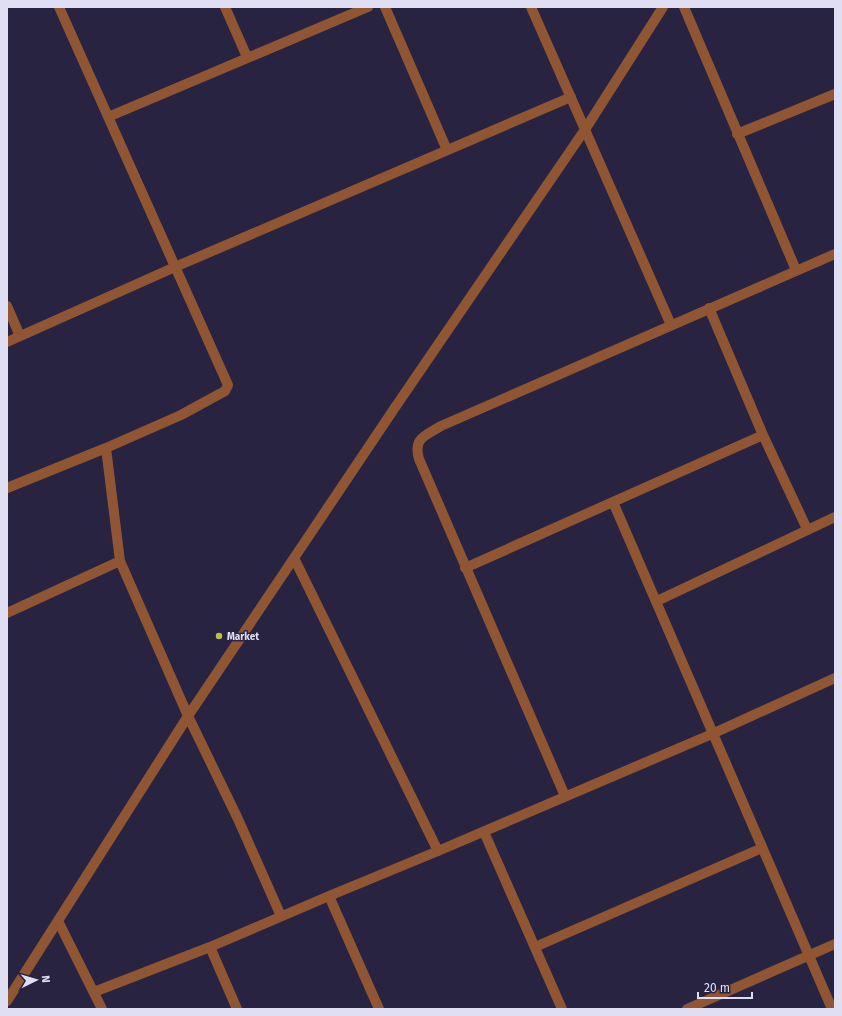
<svg xmlns="http://www.w3.org/2000/svg" width="842" height="1016" font-family="'Fira Sans',sans-serif">
<rect width="100%" height="100%" fill="#282341"/>
<g fill="none" stroke-linecap="round" stroke-linejoin="round">
<path stroke="#905634" stroke-width="10" d="M 59,7 L 228,385 L 225,391 L 181,415 L 106,448 L 120,561 L 188,716 L 238,819 L 281,916
M 225,7 L 247,57
M 385,7 L 447,150
M 531,7 L 671,325
M 684,7 L 796,270
M 108,117 L 368,7
M 737,134 L 835,94
M 7,306 L 20,336
M 709,308 L 763,435 L 807,529
M 7,342 L 175,267 L 571,97
M 7,488 L 106,448
M 613,502 L 832,1009
M 294,558 L 438,851
M 465,568 L 763,435
M 657,601 L 835,517
M 7,613 L 120,561
M 565,796 L 419,459 C 413,438 425,436 441,426 L 835,254
M 484,832 L 562,1009
M 329,896 L 379,1009
M 58,921 L 102,1009
M 210,947 L 237,1009
M 535,947 L 762,848
M 94,992 L 210,947 L 329,896 L 438,851 L 712,734 L 835,678
M 7,1001 L 188,716 L 396,406 L 586,128 L 663,7
M 687,1009 L 835,944"/>
</g>
<circle fill="#bcbf43" stroke="#282341" stroke-width="1.5" cx="219" cy="636" r="4"/>
<g text-anchor="middle" stroke-width="3" stroke-linejoin="round" paint-order="stroke">
<g font-size="10" font-weight="bold" fill="#e0def3" stroke="#282341" text-anchor="start">
<text x="227" y="640">Market</text>
</g>
</g>
<rect width="842" height="1016" fill="none" stroke="#e0def3" stroke-width="16"/>
<g transform="translate(36 980) rotate(85)" stroke="#282341" stroke-width="3" paint-order="stroke">
<path d="M0-3L7 15L0 10L-7 15Z" fill="#e0def3"/>
<text y="-6" font-size="11" font-weight="bold" text-anchor="middle" fill="#e0def3">N</text>
</g>
<path d="M698 992v6h54v-6" fill="none" stroke="#e0def3" stroke-width="2"/>
<text x="704" y="992" font-size="12" fill="#e0def3" stroke="#282341" stroke-width="3" paint-order="stroke">20 m</text>
</svg>
